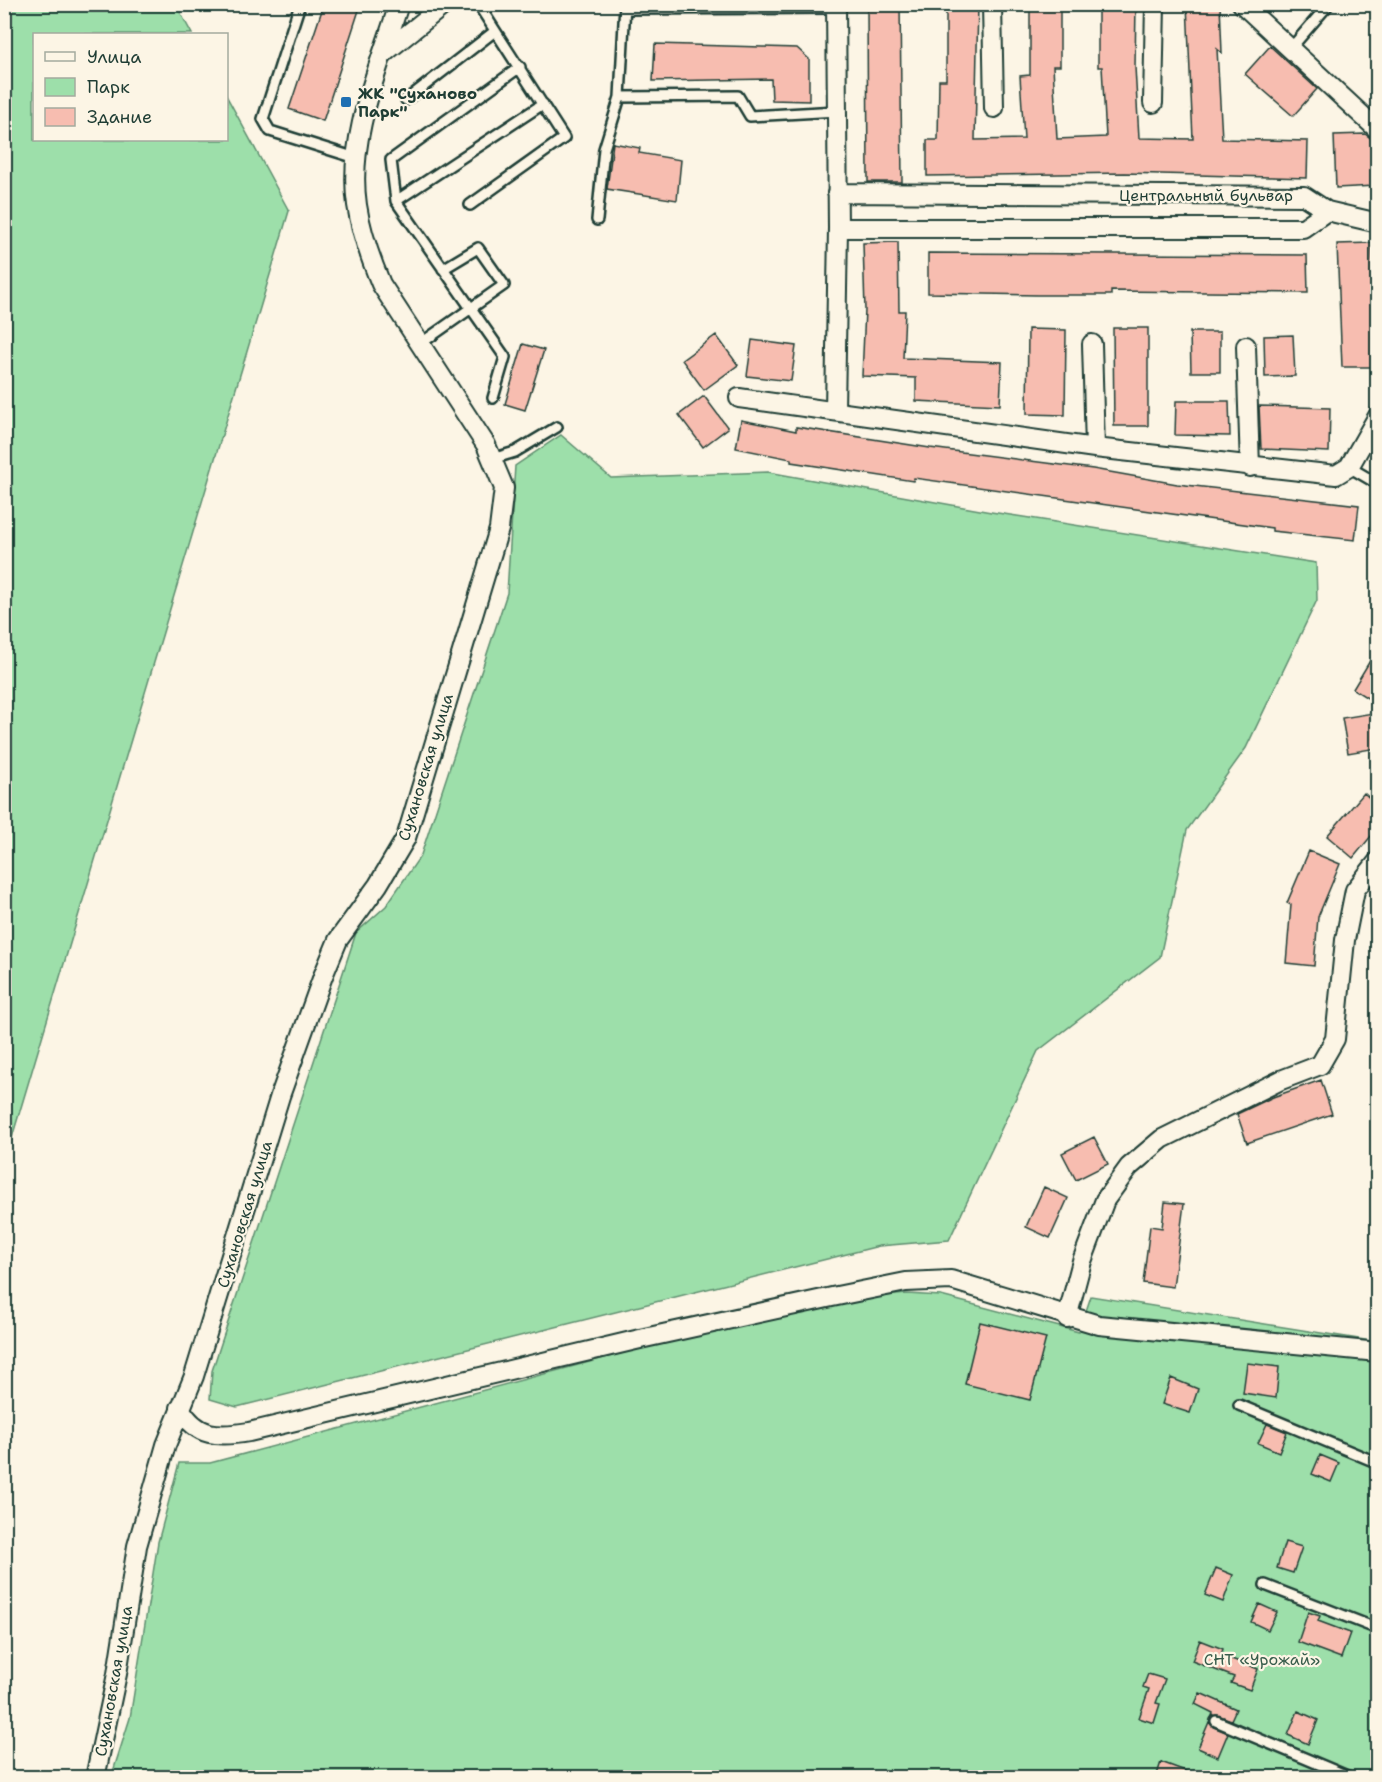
<svg xmlns="http://www.w3.org/2000/svg" width="1382" height="1782" font-family="'Shantell Sans',sans-serif">
<rect width="100%" height="100%" fill="#fcf5e5"/>
<filter id="ink" filterUnits="userSpaceOnUse"><feTurbulence type="fractalNoise" baseFrequency=".0167" numOctaves="2"/><feDisplacementMap in="SourceGraphic" scale="12" xChannelSelector="R" yChannelSelector="G"/><feConvolveMatrix kernelMatrix="1 2 1 2 8 2 1 2 1" color-interpolation-filters="sRGB"/></filter>
<g filter="url(#ink)">
<path fill="#9ddfaa" stroke="#5e8e6f" stroke-width="1.5" d="M 5,4 L 179,5 L 179,10 L 192,34 L 34,34 L 34,140 L 226,140 L 227,97 L 289,211 L 5,1161 Z
M 561,435 L 611,478 L 768,472 L 991,512 L 1316,563 L 1317,600 L 1246,748 L 1187,830 L 1160,957 L 1038,1051 L 949,1240 L 879,1246 L 237,1407 L 210,1399 L 212,1371 L 356,933 L 386,906 L 421,855 L 507,593 L 515,466 Z
M 907,1294 L 941,1296 L 1079,1332 L 1091,1296 L 1377,1342 L 1377,1777 L 111,1778 L 130,1718 L 158,1542 L 179,1463 L 210,1463 L 815,1302 Z"/>
<path fill="#f7bdb0" stroke="#1f3d34" stroke-width="1.5" d="M 324,4 L 361,4 L 323,121 L 289,109 Z
M 867,4 L 900,4 L 902,182 L 868,182 Z
M 946,4 L 978,4 L 975,140 L 1024,139 L 1020,76 L 1030,75 L 1030,4 L 1060,4 L 1060,66 L 1053,66 L 1057,139 L 1106,137 L 1102,67 L 1098,67 L 1098,4 L 1136,4 L 1135,67 L 1139,138 L 1193,139 L 1187,4 L 1220,4 L 1222,53 L 1217,49 L 1222,139 L 1308,141 L 1307,178 L 1125,173 L 927,176 L 927,140 L 938,140 L 939,80 L 946,80 Z
M 655,44 L 797,48 L 809,59 L 809,101 L 772,100 L 771,79 L 653,81 Z
M 1270,46 L 1317,89 L 1293,116 L 1245,74 Z
M 1365,134 L 1373,140 L 1375,186 L 1336,188 L 1334,135 Z
M 613,143 L 640,148 L 639,153 L 681,160 L 677,200 L 607,189 Z
M 898,242 L 899,311 L 905,311 L 903,358 L 1002,362 L 1000,405 L 916,401 L 916,378 L 862,376 L 865,310 L 863,243 Z
M 1372,243 L 1377,367 L 1342,367 L 1337,244 Z
M 928,253 L 1307,255 L 1308,293 L 1111,291 L 1111,295 L 1037,295 L 928,293 Z
M 1113,328 L 1148,328 L 1148,426 L 1114,426 Z
M 1028,329 L 1066,330 L 1065,415 L 1027,414 Z
M 1190,332 L 1220,332 L 1220,372 L 1191,372 Z
M 716,335 L 738,365 L 704,390 L 682,360 Z
M 1293,335 L 1295,376 L 1265,377 L 1264,336 Z
M 752,340 L 796,346 L 791,381 L 747,376 Z
M 523,344 L 544,350 L 525,410 L 505,404 Z
M 704,396 L 728,428 L 703,447 L 679,415 Z
M 1176,401 L 1229,401 L 1230,436 L 1175,435 Z
M 1259,406 L 1330,408 L 1329,452 L 1261,449 Z
M 741,420 L 796,431 L 796,427 L 930,448 L 1093,469 L 1177,484 L 1359,505 L 1355,540 L 1272,531 L 1272,528 L 914,478 L 913,481 L 791,462 L 791,459 L 736,448 Z
M 1377,649 L 1377,704 L 1353,689 Z
M 1373,713 L 1377,748 L 1348,753 L 1342,718 Z
M 1364,793 L 1377,805 L 1377,829 L 1353,858 L 1327,836 Z
M 1309,851 L 1340,864 L 1318,917 L 1314,966 L 1286,963 L 1291,905 L 1287,903 Z
M 1321,1080 L 1332,1114 L 1247,1143 L 1237,1114 L 1273,1097 Z
M 1094,1137 L 1108,1164 L 1076,1180 L 1062,1153 Z
M 1044,1187 L 1068,1198 L 1050,1238 L 1026,1227 Z
M 1165,1202 L 1184,1204 L 1173,1287 L 1143,1283 L 1150,1226 L 1162,1228 Z
M 980,1322 L 1046,1338 L 1030,1400 L 965,1384 Z
M 1247,1363 L 1279,1367 L 1276,1398 L 1243,1393 Z
M 1171,1378 L 1198,1389 L 1190,1413 L 1162,1404 Z
M 1267,1424 L 1287,1432 L 1279,1452 L 1258,1443 Z
M 1320,1455 L 1339,1463 L 1331,1482 L 1312,1474 Z
M 1285,1542 L 1302,1547 L 1293,1573 L 1277,1568 Z
M 1216,1568 L 1233,1575 L 1223,1602 L 1205,1595 Z
M 1259,1604 L 1277,1612 L 1268,1630 L 1251,1622 Z
M 1308,1612 L 1320,1616 L 1318,1621 L 1350,1633 L 1341,1658 L 1298,1642 Z
M 1200,1640 L 1223,1649 L 1221,1655 L 1258,1669 L 1250,1690 L 1231,1683 L 1234,1677 L 1192,1661 Z
M 1148,1674 L 1165,1679 L 1156,1703 L 1160,1704 L 1154,1723 L 1139,1718 L 1149,1689 L 1143,1687 Z
M 1200,1693 L 1236,1709 L 1231,1720 L 1218,1715 L 1212,1716 L 1213,1713 L 1195,1704 Z
M 1298,1711 L 1318,1720 L 1308,1744 L 1288,1735 Z
M 1209,1722 L 1213,1727 L 1228,1733 L 1218,1757 L 1198,1748 Z
M 1161,1762 L 1199,1776 L 1198,1778 L 1156,1778 Z"/>
<g fill="none" stroke-linecap="round" stroke-linejoin="round">
<defs>
<path id="service" d="M 300,4 L 263,119 L 270,131 L 356,158
M 625,4 L 620,97 L 738,96 L 750,116 L 837,111
M 625,9 L 836,8
M 1291,48 L 1329,4
M 406,100 L 495,31
M 396,201 L 543,104
M 470,205 L 564,138 L 478,4
M 597,220 L 604,149 L 620,97
M 420,344 L 504,285 L 478,248 L 443,269
M 493,398 L 505,357 L 396,201 L 391,160 L 520,67
M 492,459 L 515,452 L 557,427
M 1349,467 L 1378,484
M 1239,1405 L 1378,1463
M 1265,1585 L 1378,1629
M 1216,1721 L 1352,1778"/>
<path id="minor" d="M 992,4 L 994,108
M 1242,4 L 1378,130
M 383,54 L 445,4
M 1153,103 L 1155,4
M 837,193 L 1304,196 L 1327,211 L 1378,223
M 838,228 L 1303,228 L 1327,211
M 1092,344 L 1095,448
M 1246,346 L 1250,467
M 739,398 L 1095,448 L 1336,475 L 1349,467 L 1378,416
M 835,411 L 838,228 L 836,4
M 1067,1318 L 1082,1261 L 1105,1200 L 1129,1167 L 1162,1139 L 1281,1080 L 1320,1065 L 1335,1039 L 1345,940 L 1355,890 L 1378,861
M 180,1408 C 197,1438 219,1437 249,1432 L 640,1339 L 832,1297 L 906,1282 L 951,1280 L 1099,1325 L 1378,1352
M 95,1778 L 117,1674 L 137,1546 L 166,1445 L 194,1376 L 280,1096 L 323,976 L 338,940 L 378,885 L 406,838 L 499,529 L 504,488 L 486,445 L 381,284 C 371,260 361,232 357,205 C 347,138 379,68 399,4"/>
</defs>
<use href="#service" stroke="#1f3d34" stroke-width="14"/>
<use href="#minor" stroke="#1f3d34" stroke-width="22"/>
<use href="#service" stroke="#fcf5e5" stroke-width="9"/>
<use href="#minor" stroke="#fcf5e5" stroke-width="18"/>
</g>
</g>
<rect fill="#1f6fb2" stroke="#fcf5e5" stroke-width="2" x="340" y="96" width="12" height="12" rx="3"/>
<g text-anchor="middle" stroke-width="4.5" stroke-linejoin="round" paint-order="stroke">
<g font-size="16" font-weight="bold" fill="#1f3d34" stroke="#fcf5e5" text-anchor="start">
<text x="358" y="99">ЖК "Суханово<tspan x="358" dy="18">Парк"</tspan></text>
</g>
<g font-size="16" fill="#1f3d34" stroke="#fcf5e5">
<text x="1206" y="201">Центральный бульвар</text>
<text transform="translate(425 767) rotate(-73)" y="6">Сухановская улица</text>
<text transform="translate(244 1214) rotate(-73)" y="6">Сухановская улица</text>
<text transform="translate(113 1681) rotate(-80)" y="6">Сухановская улица</text>
</g>
<g font-size="16" fill="#385d4c" stroke="#fcf5e5">
<text x="1262" y="1665">СНТ «Урожай»</text>
</g>
</g>
<rect width="1382" height="1782" fill="none" stroke="#fcf5e5" stroke-width="24"/>
<rect x="12" y="12" width="1358" height="1758" fill="none" stroke="#1f3d34" stroke-width="2" filter="url(#ink)"/>
<rect x="33" y="33" width="195" height="108" fill="#fcf5e5" stroke="#a4ab9e" stroke-width="1.5"/>
<rect x="45" y="52" width="30" height="9" fill="#fcf5e5" stroke="#a4ab9e" stroke-width="1.5"/>
<text x="87" y="63" font-size="18" fill="#1f3d34">Улица</text>
<rect x="45" y="78" width="30" height="18" fill="#9ddfaa" stroke="#a4ab9e" stroke-width="1.5"/>
<text x="87" y="93" font-size="18" fill="#1f3d34">Парк</text>
<rect x="45" y="108" width="30" height="18" fill="#f7bdb0" stroke="#a4ab9e" stroke-width="1.5"/>
<text x="87" y="123" font-size="18" fill="#1f3d34">Здание</text>
</svg>
